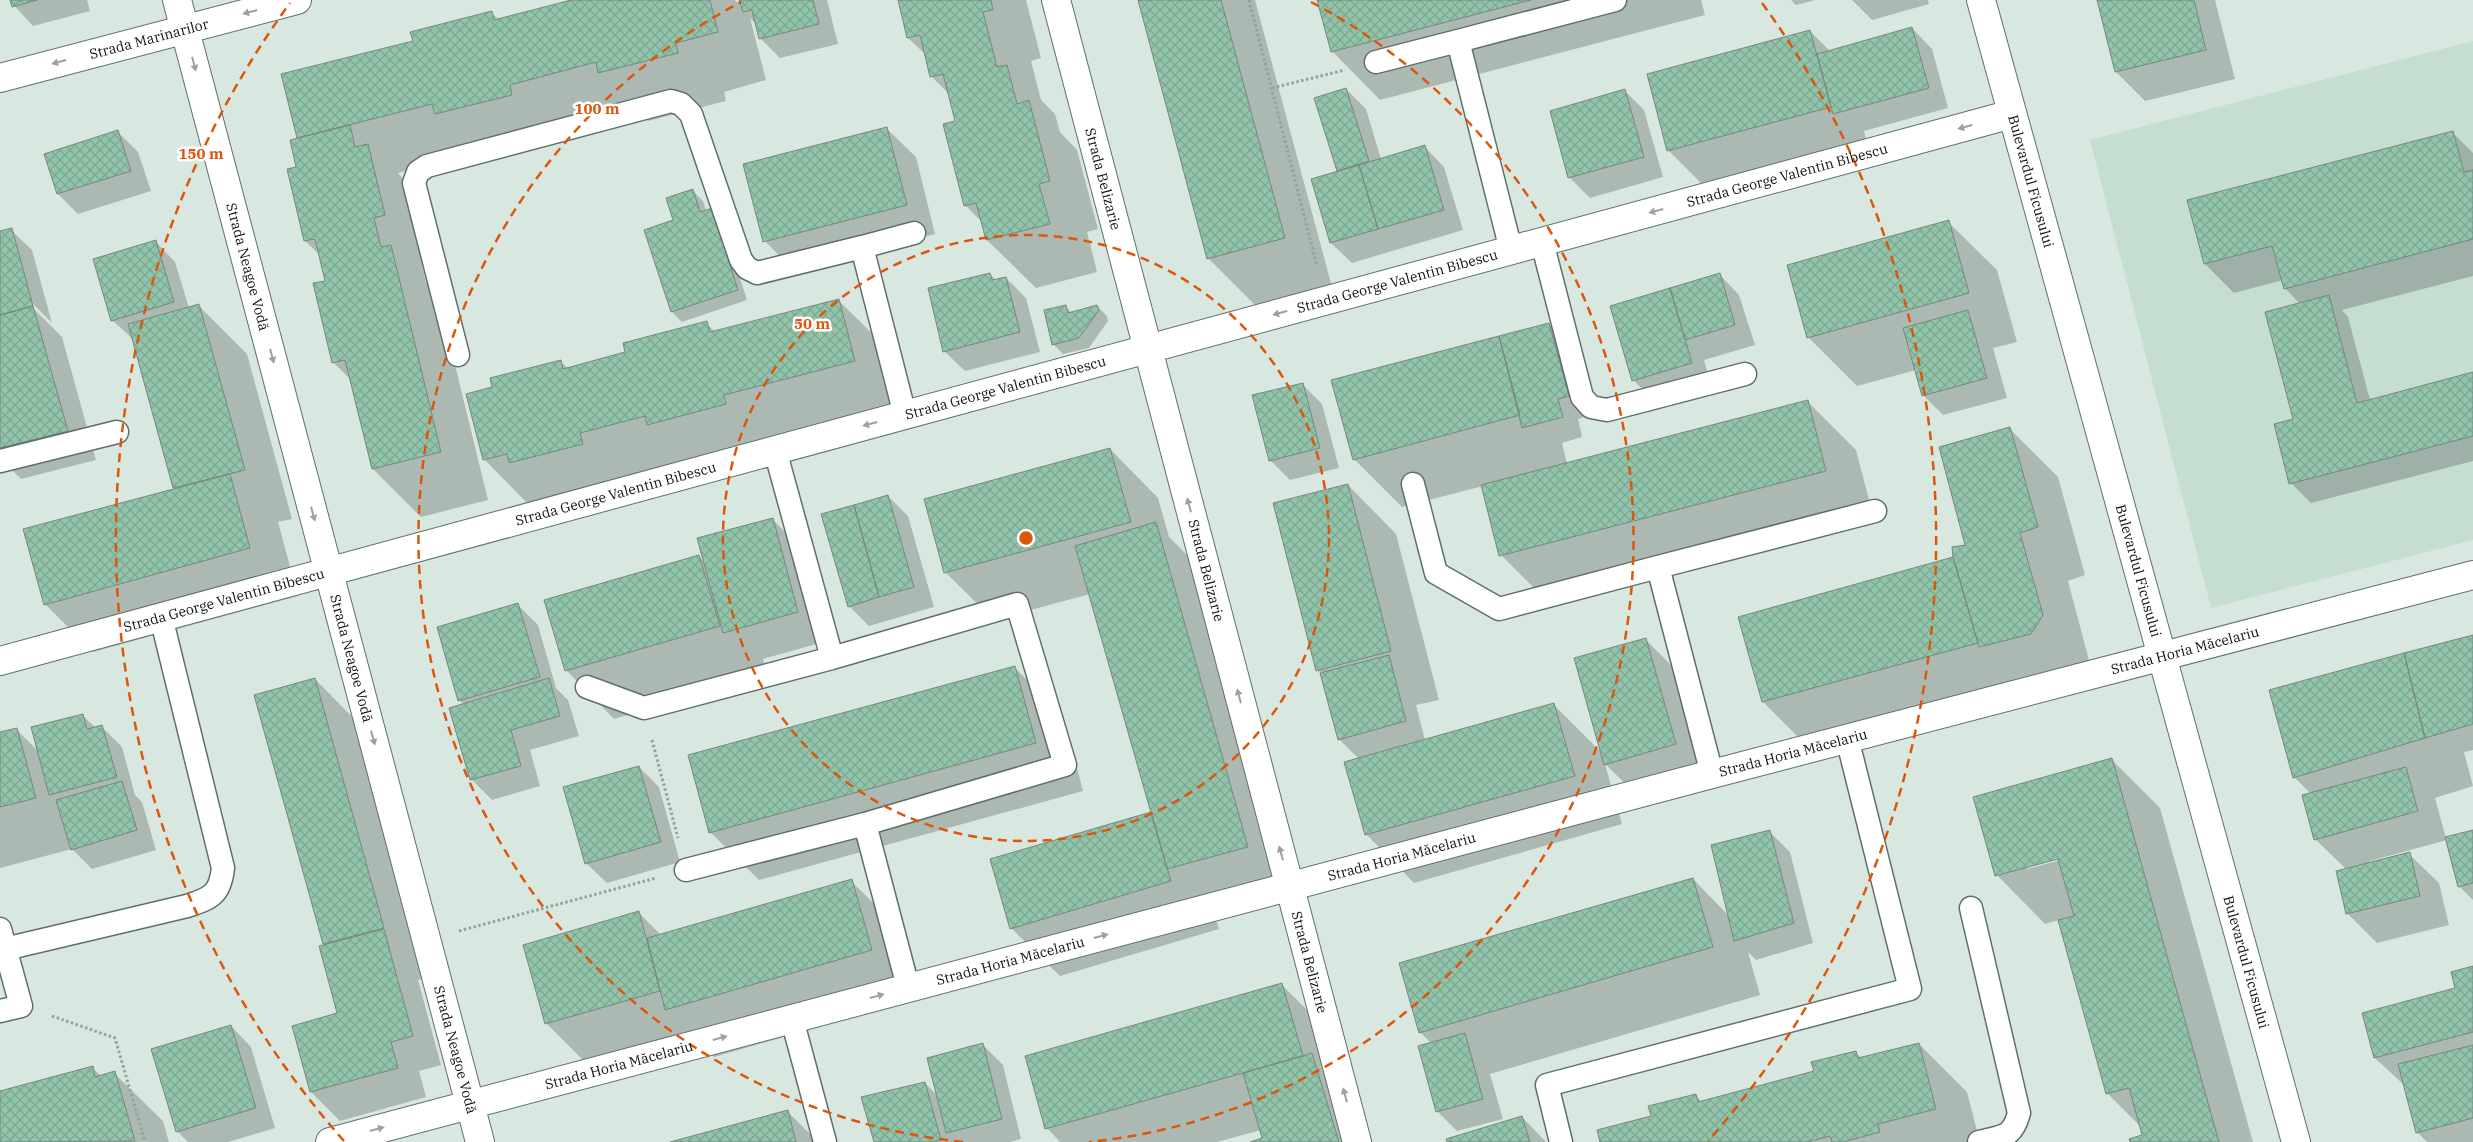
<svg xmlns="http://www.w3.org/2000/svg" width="2473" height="1142" font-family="'IBM Plex Serif',serif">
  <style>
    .built { fill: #c6ddd1 }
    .shadow { fill: #0003; fill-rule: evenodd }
    .building { fill: url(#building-cross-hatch); stroke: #78877f }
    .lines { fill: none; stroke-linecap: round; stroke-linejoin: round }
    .service-casing { stroke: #616f68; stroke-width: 25 }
    .minor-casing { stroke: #616f68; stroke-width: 30 }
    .tertiary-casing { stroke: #616f68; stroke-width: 30 }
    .path { stroke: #95a19b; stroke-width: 3; stroke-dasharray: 2.5 2.5; stroke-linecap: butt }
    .service { stroke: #fff; stroke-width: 22 }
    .minor { stroke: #fff; stroke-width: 28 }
    .tertiary { stroke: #fff; stroke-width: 28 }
    .oneway { fill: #9fa19f }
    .ring { fill: none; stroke: #dd560c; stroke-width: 2.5; stroke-dasharray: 9 6 }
    .labels { text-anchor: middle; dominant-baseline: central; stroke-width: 5; stroke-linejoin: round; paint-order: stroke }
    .street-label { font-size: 14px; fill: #0e1310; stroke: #fff }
    .centre { fill: #dd560c; stroke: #fff; stroke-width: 2.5 }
    .ring-label { font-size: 15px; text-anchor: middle; font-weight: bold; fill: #dd560c; stroke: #fff; stroke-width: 5; stroke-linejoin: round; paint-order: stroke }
  </style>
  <defs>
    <pattern id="building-cross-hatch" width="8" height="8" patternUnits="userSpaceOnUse" patternTransform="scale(1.25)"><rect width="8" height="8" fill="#91c4ab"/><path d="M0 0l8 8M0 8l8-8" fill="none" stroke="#7ca892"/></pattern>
  </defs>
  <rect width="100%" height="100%" fill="#d8e8e0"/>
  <!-- built -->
  <path class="built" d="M2473,41v499l-262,68 -121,-468z"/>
  <!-- shadow -->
  <path class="shadow" d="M9,0h78l3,11 -57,15z
    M576,0h159l8,8 -2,-8h86l11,44 -58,14 -20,-20 -3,-13 -7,-7 16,62 -42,12 2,9 -78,20 -9,-9 -82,21 3,10 -76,19 -9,-9 -77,20 18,21 17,70 -11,2 4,16 12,13 50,205 -67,17 -48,-48 -22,-89 -18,-18 -7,-80 -6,-27 -15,-14 -7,-73 1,-29 -16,-64 132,-33 76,-30 8,8z
    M899,0h127l15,58 -10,3 10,39 14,14 5,18 17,18 21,79 -11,3 10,40 -61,16 -49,-48 -4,-17 -18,-18 -9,-83 -7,-28 -17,-17 -6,-22 -18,-17z
    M1139,0h116l77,287 -75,20 -49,-49z
    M1318,0h383l4,15 -325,85 -48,-49z
    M1791,0h24l-19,5z
    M1852,0h76l1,4 -57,16z
    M2098,0h117l20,79 -90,22 -29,-29z
    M1912,28l20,21 16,59 -84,23 3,13 -162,43 -37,-37 142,-119 20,20z
    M1346,89l20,20 15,50 43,-13 20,21 19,63 -111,33 -21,-20 -18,-64 25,-7 -22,-73z
    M1624,90l20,20 19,67 -73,21 -20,-20 -19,-67z
    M886,128l30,29 19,77 -141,37 -29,-30z
    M118,132l20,20 13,39 -73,23 -20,-20 -12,-39z
    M2452,132l21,21v123l-131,34 6,7 22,83 103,-27v88l-162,42 -20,-20 9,-179 -15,-16 -2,-8 -49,13 -29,-29z
    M693,191l10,10 3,10 15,9 26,80 -65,22 -10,-10 3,-91z
    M1948,222l49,48 20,72 -24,6 14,50 -64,17 -20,-20 -7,-25 -59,16 -48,-48 -20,-72z
    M11,230l21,20 20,73 -22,-22 -2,2 34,34 34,123 -75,19 -21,-21v-225z
    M155,241l20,21 14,46 9,-3 49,49 45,165 -14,3 20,74 -205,56 -48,-48 -20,-74 150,-41 -41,-149 -22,-20z
    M990,274l6,6 10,-2 20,20 14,54 -75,19 -21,-20z
    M1719,274l20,21 16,50 -51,15 7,23 -57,17 -21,-20z
    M838,300l49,48 15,61 -370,99 -48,-49 10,-71 66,-27 8,7 59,-15 79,-30 9,9z
    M1065,306l7,7 25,-7 10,10 1,5 -19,27 -26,6 -10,-10z
    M1549,324l20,20 19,72 -10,3 4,18 -20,6 5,21 241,-62 48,48 18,69 -325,84 -48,-48 -18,-69 -81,21 -48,-48z
    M1302,384l20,20 17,64 -49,12 -20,-20z
    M2009,428l49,49 27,98 -17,6 22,83 -279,86 -48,-48 -24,-84 216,-61 11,-12z
    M1110,449l48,49 11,39 35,35 91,323 -80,22 4,12 -159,47 -49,-48 142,-115 -63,-219 -96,26 -49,-48z
    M1348,485l48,49 43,166 -23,5 9,35 129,-35 48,48 44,-113 29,29 29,104 -69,20 -30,-29 17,60 -208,59 -48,-49 -7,-75 -20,-20 -17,-65 -5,-4z
    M888,496l20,20 26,91 -65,19 -20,-20z
    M773,520l29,29 25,92 -64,18 4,15 -153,45 -48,-49 133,-114 6,7z
    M518,605l20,20 18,63 12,12 11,36 -49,14 10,36 -48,14 -20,-20 -22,-71 14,-4 -5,-5z
    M2473,636v114l-9,2 9,34 -38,12 11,40 27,-7v69l-14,-14 -12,-46 -77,21 1,2 38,-9 30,29 10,42 -72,18 -30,-30 -1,-44 -31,-30 -4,-45 -17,-17z
    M1014,667l49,48 20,76 -324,89 -49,-48z
    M315,679l48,49 69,249 -14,3 23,85 -22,6 7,26 -86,24 -29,-29 -18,-65 46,-13 -15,-71z
    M82,715l14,13 6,-1 20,20 13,48 7,7 14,48 -64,19 -20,-20 -72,19v-134l16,-5 22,22z
    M2112,760l48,48 93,334h-122l13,-6 -3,-9 -34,-34 -48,-173 -14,4 -48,-49zM2063,856l1,3 -37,10v-3z
    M639,767l20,20 21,75 -73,21 -21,-20z
    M1770,832l20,20 23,91 -57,17 -8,-8 12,43 -270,79 13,45 -46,12 -20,-20 -5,-67 -12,-12 273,-153 37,38z
    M851,881l49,48 19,69 -205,59 -16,-15 -104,29 -48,-48 93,-110 22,22z
    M2473,968v174h-46l-10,-10 -12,-46 -30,-28 82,-69z
    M1282,985l48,48 30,69 12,40h-118l10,-3 -3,-9 -44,12h-157l-13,-14z
    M231,1026l20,21 24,81 -47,14h-40l-11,-11z
    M1919,1044l48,48 13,50h-379l95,-47 6,7 114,-30 39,-20 7,7z
    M983,1045l20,20 18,74 -11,3h-134l49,-59 13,13z
    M92,1067l9,9 13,-3 49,48 6,21h-169v-49z
    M787,1111l31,31h-143z
    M1522,1117l24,25h-98z"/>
  <!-- building -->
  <path class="building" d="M10,0h27l-25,7z
    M571,0h139l8,32 -42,11 2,10 -80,20 -2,-11 -86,23 2,10 -77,19 -3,-10 -135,34 -16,-64 132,-33 -3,-9 82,-21 2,9z
    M739,0h74l6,24 -60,15 -7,-29 -9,2z
    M898,0h93l2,10 -10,2 14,55 10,-2 10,39 12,-4 21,81 -11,3 11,40 -64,16 -10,-37 -12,3 -21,-82 12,-3 -12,-47 -13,3 -10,-42 -13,3z
    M1138,0h83l64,238 -78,21z
    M1317,0h214l-200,52z
    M2097,0h97l12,50 -91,22z
    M1912,27l17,61 -96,26 -16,-60z
    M1810,30l21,77 -164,44 -20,-77z
    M1346,88l23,73 -32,10 -23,-73z
    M1625,89l19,68 -76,21 -18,-67z
    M350,125l5,22 13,-3 17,71 -11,3 7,29 10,-2 50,207 -69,17 -27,-109 -13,3 -19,-80 12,-2 -10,-42 -11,2 -17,-72 9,-2 -6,-27z
    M887,127l20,78 -144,37 -20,-78z
    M118,130l13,41 -74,23 -13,-40z
    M2453,131l11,41 9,-2v69l-189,50 -12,-43 -68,18 -17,-64z
    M1425,145l19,65 -66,19 -19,-64z
    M1359,165l19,64 -48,14 -19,-64z
    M693,189l7,23 12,-4 26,82 -67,22 -27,-82 29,-10 -7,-22z
    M1949,220l20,73 -162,45 -20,-73z
    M12,228l21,78 -33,9v-84z
    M156,240l18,62 -63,19 -18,-62z
    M990,273l2,7 14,-3 14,55 -77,20 -15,-64z
    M1720,273l15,52 -50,15 -15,-52z
    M1670,288l22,75 -60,18 -22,-75z
    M2329,295l28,108 116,-31v64l-184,48 -15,-60 19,-5 -28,-107z
    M839,299l16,62 -131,34 2,9 -79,21 -2,-9 -65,17 3,11 -74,19 -2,-9 -24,6 -17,-66 26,-7 -2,-9 71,-18 2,9 62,-17 -2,-9 84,-22 3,11z
    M199,304l46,166 -72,18 -45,-164z
    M1066,305l2,8 29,-8 2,5 -20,28 -27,7 -8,-35z
    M33,306l35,125 -68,17v-133z
    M1968,310l19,68 -65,18 -19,-68z
    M1549,323l20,73 -11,3 5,18 -41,11 -23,-92z
    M1499,336l21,79 -167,45 -22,-80z
    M1303,383l17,65 -51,13 -17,-66z
    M1808,400l18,71 -327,85 -18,-71z
    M2010,427l28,100 -18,6 23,82 -12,19 -52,13 -26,-90 -1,-10 13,-2 -26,-98z
    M1110,448l21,74 -187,51 -20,-74z
    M230,474l20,74 -206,57 -21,-76z
    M1348,484l43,167 -75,20 -43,-168z
    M888,495l26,92 -35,10 -25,-92z
    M854,505l25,92 -31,10 -27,-93z
    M773,518l25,94 -75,21 -26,-95z
    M1156,522l92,325 -81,22 -92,-323z
    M699,555l21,71 -155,45 -21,-71z
    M1953,557l25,86 -216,59 -24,-85z
    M518,603l22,74 -82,24 -21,-74z
    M2473,635v89l-48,14 -21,-85z
    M1646,638l30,106 -72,21 -30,-107z
    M2404,653l21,85 -132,40 -24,-88z
    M1389,655l17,66 -68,19 -18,-67z
    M1015,666l21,77 -327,90 -21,-78z
    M315,678l69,250 -61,16 -69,-249z
    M549,678l11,38 -49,14 10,36 -51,14 -21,-72z
    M1554,703l21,73 -210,59 -21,-73z
    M83,714l4,15 15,-4 15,52 -68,18 -18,-68z
    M17,728l19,70 -36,9v-75z
    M2112,758l89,320 18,64h-89l-1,-3 13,-4 -13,-47 -23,6 -48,-174 16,-4 -16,-57 -63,17 -22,-79z
    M639,766l22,76 -76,22 -22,-77z
    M2406,767l12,44 -104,29 -12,-45z
    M122,781l15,49 -66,20 -15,-50z
    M1151,812l20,69 -161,48 -20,-70z
    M1770,830l24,93 -60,18 -23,-96z
    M2473,830v53l-15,4 -13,-50z
    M2410,852l10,44 -74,18 -10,-43z
    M1693,878l20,69 -294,86 -20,-70z
    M852,879l20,71 -207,60 -18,-72z
    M639,911l21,80 -115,33 -22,-79z
    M384,929l29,107 -22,6 7,26 -88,24 -18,-66 45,-13 -18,-67z
    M2473,966v66l-99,26 -12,-45 93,-25 -4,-16z
    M1282,983l21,73 -258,73 -20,-73z
    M231,1025l25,83 -80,24 -25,-83z
    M1465,1033l18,66 -47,13 -18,-66z
    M983,1043l19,76 -56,14 -19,-75z
    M1919,1043l17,66 -58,15 2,8 -37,10h-11l-2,-6 -23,6h-207l-3,-12 54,-14 -3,-10 48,-12 2,8 116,-31 -3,-9 45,-11 2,7z
    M2473,1045v73l-57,15 -18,-69z
    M1312,1053l27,89h-89l12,-4 -19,-65z
    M93,1066l2,11 20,-6 20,70 -135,1v-51z
    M925,1082l16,58 -10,2h-57l-13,-45z
    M788,1110l8,32h-126z
    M1522,1116l8,26h-83l-1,-3z"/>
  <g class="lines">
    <defs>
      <path id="service" d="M1376,62l82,-21
        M1542,242l40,155 9,10 16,3 138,-36
        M862,247l52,-14
        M1511,250l-53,-209 157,-41
        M458,355l-44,-172 4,-11 9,-6 244,-65 10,3 10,10 50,146 6,8 10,5 105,-26 43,168
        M0,461l117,-29
        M1413,484l23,89 63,36 159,-42 54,207
        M1658,567l217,-56
        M587,687l57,21 188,-50
        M865,824l43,163
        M686,870l179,-46 200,-59 -48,-161 -185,54 -57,-208
        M1971,908l48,205c-7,26 -17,23 -40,29
        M0,929l21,77 -21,5
        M5,949l182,-43c25,-8 33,-12 36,-38l-62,-251
        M792,1019l33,123
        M1561,1142l-14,-57 363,-96 -63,-251"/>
      <g id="minor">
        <path id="s1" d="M177,0l303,1142"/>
        <path id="s2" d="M1056,0l301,1142"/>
        <path id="s3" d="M0,78l297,-78"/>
        <path id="s4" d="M0,661l2012,-547"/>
        <path id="s5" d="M330,1142l1382,-368 761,-199"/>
      </g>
      <g id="tertiary">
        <path id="s6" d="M1981,0l315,1142"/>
      </g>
    </defs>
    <!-- service casing -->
    <use href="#service" class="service-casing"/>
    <!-- minor casing -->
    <use href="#minor" class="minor-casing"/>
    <!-- tertiary casing -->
    <use href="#tertiary" class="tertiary-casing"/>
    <!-- path -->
    <path class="path" d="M1249,0l68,266
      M1272,88l73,-18
      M652,740l26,98
      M459,931l197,-53
      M52,1016l63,22 30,104"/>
    <!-- service -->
    <use href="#service" class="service"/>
    <!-- minor -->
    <use href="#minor" class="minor"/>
    <!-- tertiary -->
    <use href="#tertiary" class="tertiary"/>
  </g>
  <!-- one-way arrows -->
  <defs><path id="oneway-solid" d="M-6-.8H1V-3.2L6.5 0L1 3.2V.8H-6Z" transform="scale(1.25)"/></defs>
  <g class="oneway">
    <use href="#oneway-solid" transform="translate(250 12) rotate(165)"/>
    <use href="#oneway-solid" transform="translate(59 62) rotate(165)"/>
    <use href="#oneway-solid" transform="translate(194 64) rotate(75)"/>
    <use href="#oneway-solid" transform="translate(1965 127) rotate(165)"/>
    <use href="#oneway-solid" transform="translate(1656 211) rotate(165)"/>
    <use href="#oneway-solid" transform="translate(1280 313) rotate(165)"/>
    <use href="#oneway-solid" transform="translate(272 356) rotate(75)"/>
    <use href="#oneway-solid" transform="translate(870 424) rotate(165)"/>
    <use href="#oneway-solid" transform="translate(1189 505) rotate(-105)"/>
    <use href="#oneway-solid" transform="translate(313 514) rotate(75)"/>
    <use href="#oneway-solid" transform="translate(1239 696) rotate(-105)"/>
    <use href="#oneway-solid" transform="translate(373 738) rotate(75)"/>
    <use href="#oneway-solid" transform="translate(1281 853) rotate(-105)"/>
    <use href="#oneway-solid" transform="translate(1101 936) rotate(-15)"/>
    <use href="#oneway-solid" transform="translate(877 996) rotate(-15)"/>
    <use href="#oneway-solid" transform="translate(720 1038) rotate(-15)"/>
    <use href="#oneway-solid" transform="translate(1345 1095) rotate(-105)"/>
    <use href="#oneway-solid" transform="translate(377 1129) rotate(-15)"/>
  </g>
  <!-- distance rings -->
  <g class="ring">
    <circle cx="1026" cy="538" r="303"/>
    <path d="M963 1142A607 607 0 0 1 741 2M1311 2A607 607 0 0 1 1089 1142"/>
    <path d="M344 1141A910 910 0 0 1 290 3M1762 3A910 910 0 0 1 1708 1141"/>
  </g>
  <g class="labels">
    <!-- street labels -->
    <g class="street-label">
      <text stroke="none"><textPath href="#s3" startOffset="154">Strada Marinarilor</textPath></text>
      <text stroke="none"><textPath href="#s4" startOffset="1852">Strada George Valentin Bibescu</textPath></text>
      <text stroke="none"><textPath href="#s2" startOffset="185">Strada Belizarie</textPath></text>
      <text stroke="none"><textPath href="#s6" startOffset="188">Bulevardul Ficusului</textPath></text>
      <text stroke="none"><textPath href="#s1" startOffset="276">Strada Neagoe Vodă</textPath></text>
      <text stroke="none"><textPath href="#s4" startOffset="1448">Strada George Valentin Bibescu</textPath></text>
      <text stroke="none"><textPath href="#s4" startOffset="1042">Strada George Valentin Bibescu</textPath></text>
      <text stroke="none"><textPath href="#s4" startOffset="638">Strada George Valentin Bibescu</textPath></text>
      <text stroke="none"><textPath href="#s2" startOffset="590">Strada Belizarie</textPath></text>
      <text stroke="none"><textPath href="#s6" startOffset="592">Bulevardul Ficusului</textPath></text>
      <text stroke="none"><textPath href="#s4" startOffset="232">Strada George Valentin Bibescu</textPath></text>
      <text stroke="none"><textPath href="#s5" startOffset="1919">Strada Horia Măcelariu</textPath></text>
      <text stroke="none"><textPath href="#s1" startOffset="681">Strada Neagoe Vodă</textPath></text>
      <text stroke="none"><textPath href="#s5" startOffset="1514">Strada Horia Măcelariu</textPath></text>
      <text stroke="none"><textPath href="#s5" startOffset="1109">Strada Horia Măcelariu</textPath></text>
      <text stroke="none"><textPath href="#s5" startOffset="704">Strada Horia Măcelariu</textPath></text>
      <text stroke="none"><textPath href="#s6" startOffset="998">Bulevardul Ficusului</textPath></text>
      <text stroke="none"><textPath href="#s2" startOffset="995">Strada Belizarie</textPath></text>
      <text stroke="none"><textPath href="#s1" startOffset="1086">Strada Neagoe Vodă</textPath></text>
      <text stroke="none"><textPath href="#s5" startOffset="299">Strada Horia Măcelariu</textPath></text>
    </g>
  </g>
  <circle cx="1026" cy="538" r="8" class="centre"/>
  <g class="ring-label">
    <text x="597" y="114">100 m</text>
    <text x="201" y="159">150 m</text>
    <text x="812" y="329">50 m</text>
  </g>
</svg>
